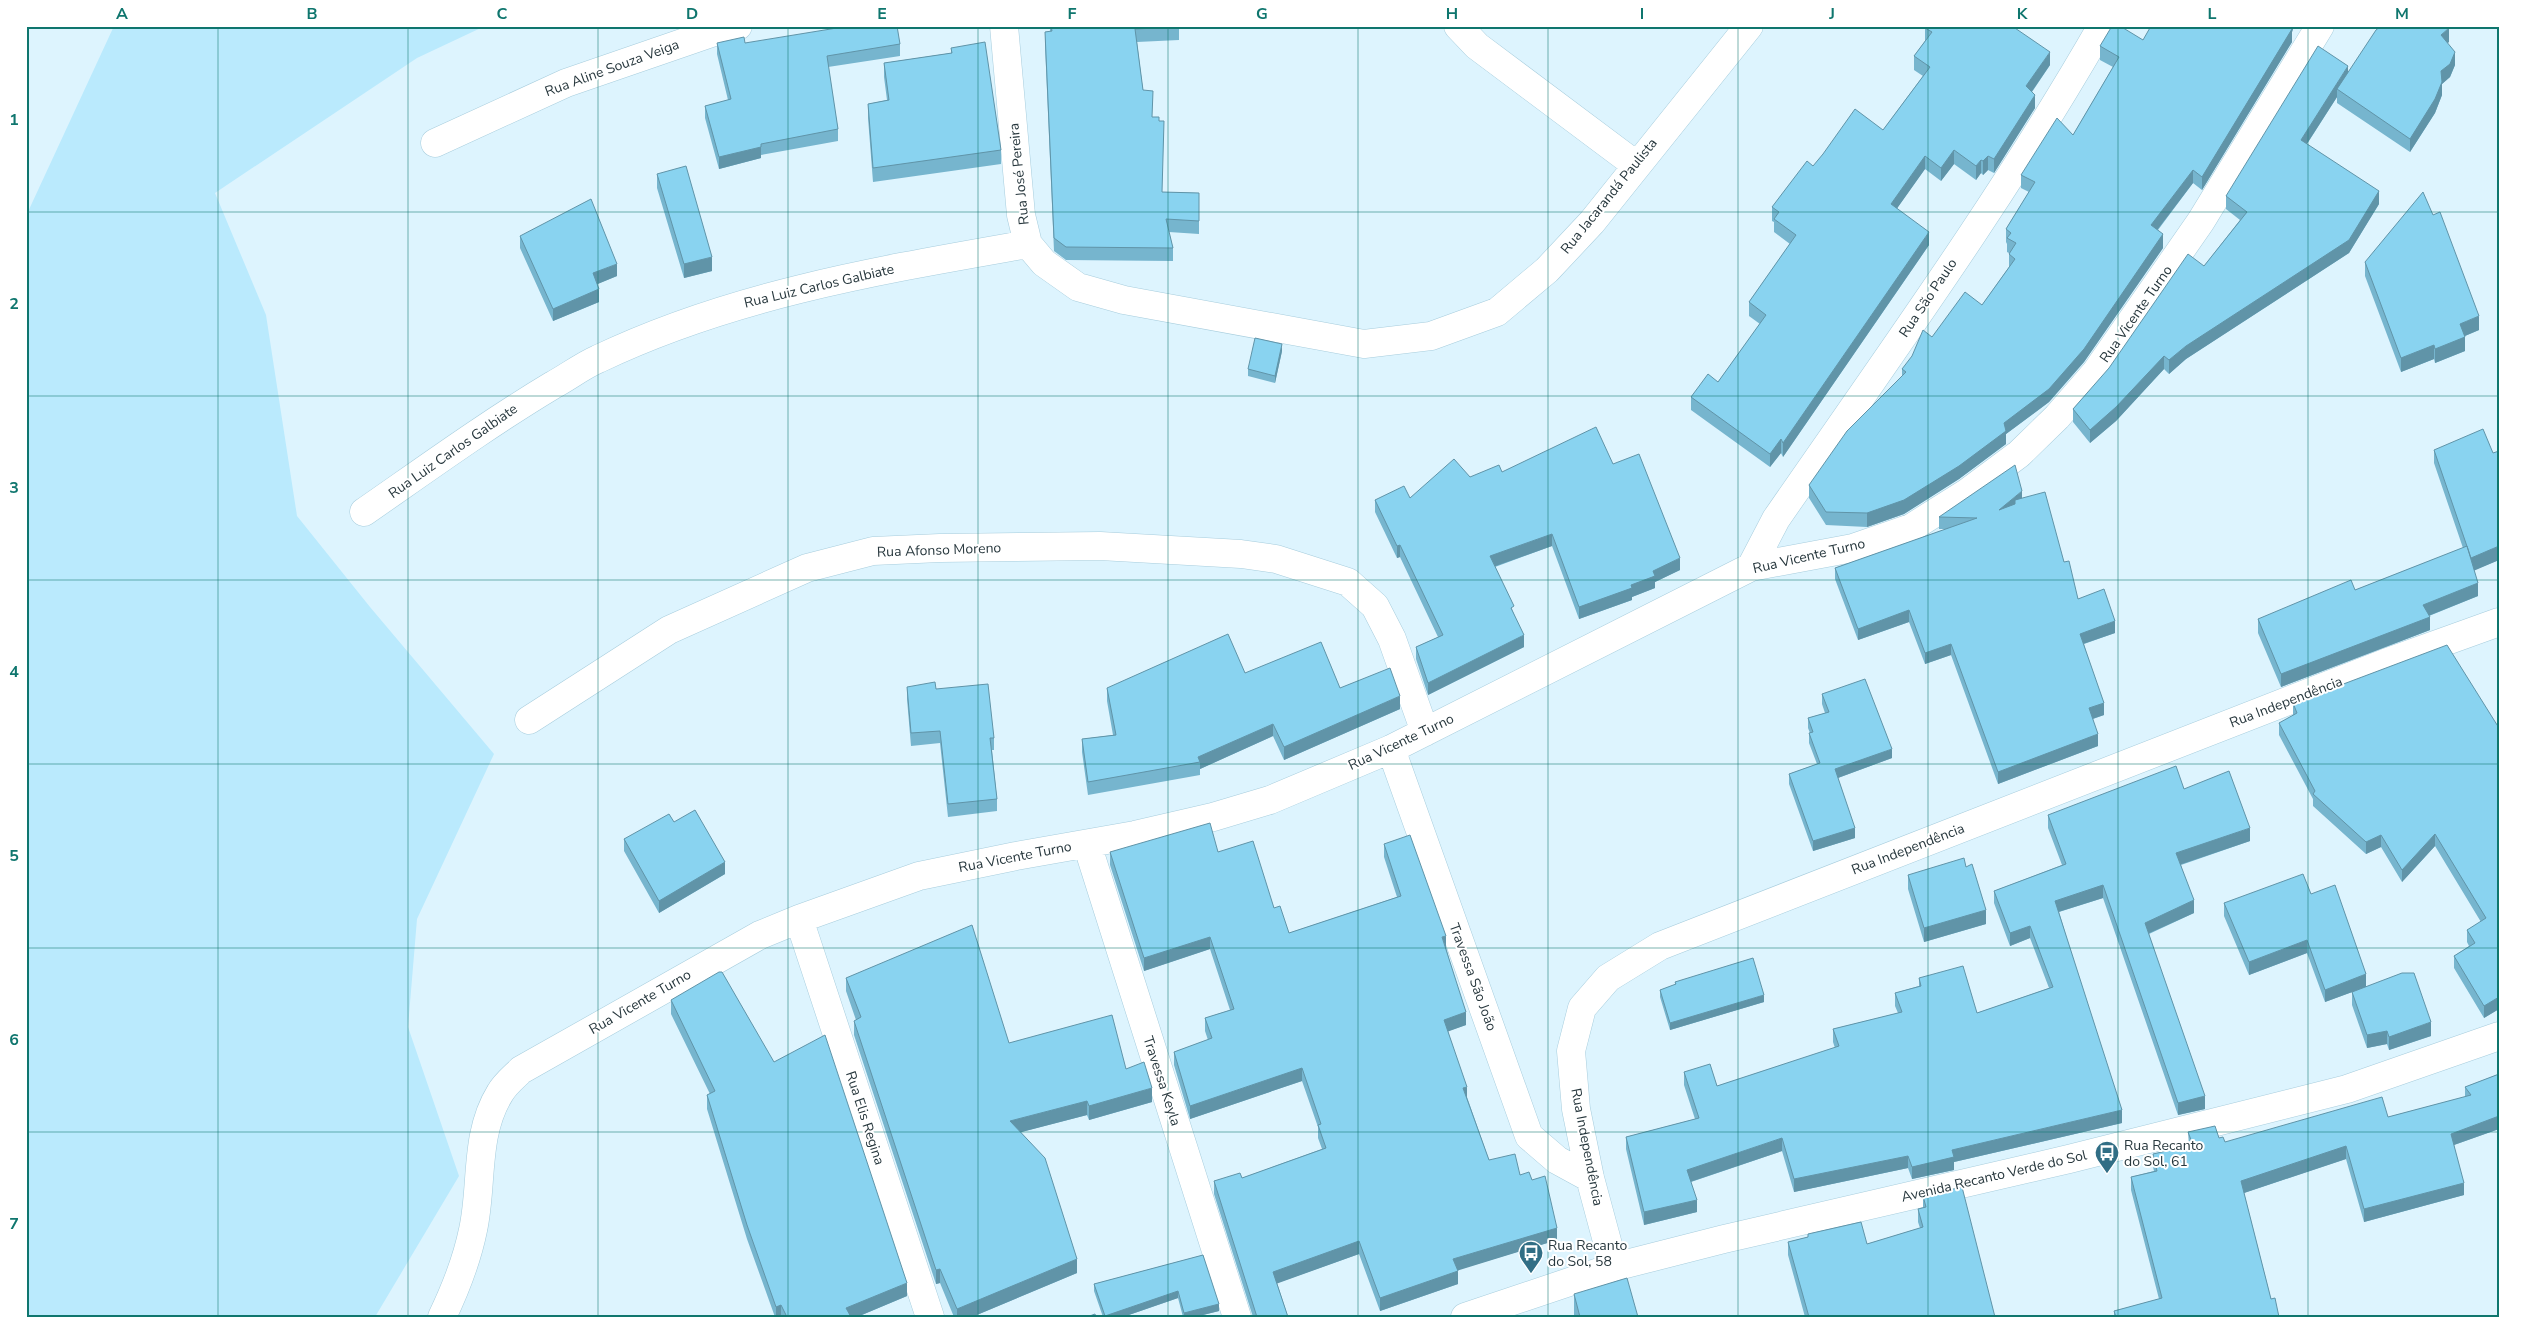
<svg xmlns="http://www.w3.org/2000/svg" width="2525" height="1343" font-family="'Nunito Sans',sans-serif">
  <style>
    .green { fill: #baeafd }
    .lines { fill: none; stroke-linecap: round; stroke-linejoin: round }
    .street-casing { stroke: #a7cddd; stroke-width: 29 }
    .street { stroke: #fff; stroke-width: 28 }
    .wall { fill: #76b5ce }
    .shaded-wall { fill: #6094a8 }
    .building { fill: #89d3f0; stroke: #6094a8 }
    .grid { fill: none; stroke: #0f766e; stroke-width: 1; stroke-opacity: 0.55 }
    .labels { text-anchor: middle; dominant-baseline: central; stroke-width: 4; stroke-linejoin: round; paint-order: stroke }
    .street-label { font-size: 14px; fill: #28383e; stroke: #fff }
    .poi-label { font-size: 14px; fill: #28383e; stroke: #fff; text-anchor: start }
    .neatline { fill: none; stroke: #0f766e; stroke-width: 2 }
    .grid-label { font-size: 16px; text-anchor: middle; font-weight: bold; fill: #0f766e }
  </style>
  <rect width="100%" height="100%" fill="#ddf4fe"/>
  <!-- green -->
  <path class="green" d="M114,26h371l-68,32 -202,135 51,122 31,201 73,91 124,147 -77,165 -9,108 51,149 -84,141h-349v-1101z"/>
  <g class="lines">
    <defs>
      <path id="street" d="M1004,26l17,189 7,29 16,19 34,24 46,13 240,44 67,-8 66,-24 50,-42 45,-48 157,-196
        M1458,26l19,20 159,119
        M435,143l131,-60 151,-52 21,-5
        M364,512c62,-43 124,-88 189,-127 15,-8 29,-19 45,-26 136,-65 283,-89 430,-115
        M1751,567l25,-48c112,-162 228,-322 326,-493
        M529,720l140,-90 138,-62 66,-17 67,-3 160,-2 141,8 35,5 72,23 27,24 17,33 33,93
        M1391,749l138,387 28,24 33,18
        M1087,844l150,473
        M799,919l131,398
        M1614,1267l-24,-89 -14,-69 -5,-58 11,-43 26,-30 52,-32 725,-283 114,-41
        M442,1317c13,-27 25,-58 31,-87 10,-45 1,-95 27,-137 5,-9 14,-16 21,-23l239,-135 39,-16 120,-43 97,-20 119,-21 78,-18 57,-17 121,-51 360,-182 102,-19 58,-20 57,-36 51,-38 38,-37 39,-45 105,-151 119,-195
        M1465,1317l149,-50 110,-28 345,-80 278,-70 152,-53"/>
    </defs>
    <!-- street casing -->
    <use href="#street" class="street-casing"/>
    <!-- street -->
    <use href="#street" class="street"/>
  </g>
  <!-- wall -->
  <path class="wall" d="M1050,26h129v14l-42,2 6,48 9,27 10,75 37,1v41l-30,-2 4,16v13l-107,-1 -12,-9 -9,-206v-13l5,-1z
    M2294,26l-2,6v10l-90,148 -9,-7 -35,47 5,18 -79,114 -35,40 -43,32v10l-47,35 -55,35 -37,13 -41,-2 -17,-27v-13l93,-109v-7l30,-32 50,-32 27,-38v-14l-2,-1v-8l-1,-2v-13l23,-37 -8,-4v-13l52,-40 40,-68 -13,-7v-14l43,-6z
    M1925,28l125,37 -18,27 3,16 -41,65 -6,-3 -5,5 -2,-2 -5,7 -22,-16 -13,17 -16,-12 -28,39 32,37 -146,212 -2,-4 -11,14 -79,-57v-13l27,-15 42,-58 -11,-8v-14l41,-58 -16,-12v-10l-2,-1v-14l41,-41 70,-36 40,-54 -9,-6v-14l11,-15z
    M2449,42l-2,1 8,22 -5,12 -8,7v11l-7,18 -25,39 -73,-49v-6l-30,47 72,60 -30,49 -163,106 -17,15 -5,-5 -48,52 -26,22 -17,-21v-13l131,-143 36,-46 -14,-11v-13l122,-124z
    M717,43l183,1v12l-72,11 10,62v12l-77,14v3l-42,11 -14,-51v-12l23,-6 -11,-46z
    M951,48l50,102v14l-128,18 -5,-64v-14l19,-4 -3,-23v-14l67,-10z
    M657,174l55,97 -28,7 -27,-90z
    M520,236l97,40 -20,8 2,18 -46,19 -33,-73z
    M2365,262l114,68 -14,6v15l-30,12 -1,-4 -33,13 -36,-96z
    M1282,351l-7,32 -27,-7v-7z
    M2434,450l65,110 -25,10 4,26 -49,20 1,14 -149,57 -23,-54v-14l97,-29 108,-42 -29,-85z
    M1613,464l67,106 -25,12v6l-23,9v3l-53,19 -27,-73 -57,21 19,47 10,33 -96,48 -12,-36v-12l22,-10 -38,-80 -3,1 -22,-46v-12l35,-2 60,-21 32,-5z
    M2022,499l42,63 14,37 37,34 -31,11 20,71 -11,4 5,27 -100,38 -47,-129 -26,9 -16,-42 -51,18 -23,-61v-11l111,-39h-7v-12z
    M1245,673l95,15 60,21 -116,51 -11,-24 -73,33v6l-112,20 -6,-43v-13l31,-4 -6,-34v-13z
    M907,687l29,2 58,49v12h-2l5,49v12l-49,6 -8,-74 -29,3 -4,-47z
    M1822,694l70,64 -54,20 17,60 -42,13 -24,-67v-10l28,-10 -8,-21v-10h1l-2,-5v-10l17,-5 -3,-9z
    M2293,703l206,25v281l-15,9 -30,-50v-12l15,-10 -2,-4v-12l14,-8 -46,-76 -33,36 -21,-35 -15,7 -53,-48v-7l-34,-64v-12l14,-7z
    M2184,789l66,52 -69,24 13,48 -45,21 56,175 -27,6 -75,-217 -44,14 63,211 -168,39v8l-42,9 -4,-11 -114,24 -12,-41 -91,31 6,30 -53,13 -18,-76v-12l69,-18 -11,-34v-13l33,14 118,-38 -2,-6v-13l65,-16 -3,-7v-13l24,-7v-8l58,35 72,-25 -19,-50 -20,8 -16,-43v-12l68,-26 -14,-37v-13z
    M674,822l51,52 -66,39 -35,-62v-12z
    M1384,844l62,103 20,78 -18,6 19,66 22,63 43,20 25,60 -100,30 1,14 -78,27 -21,-57 -82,29 11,34h-35l-39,-123v-13l28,-3 80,-29 -4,-11v-11l-16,-46 -112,38 -16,-54v-13l34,-12 -3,-9v-13l25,-8 -20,-61 -66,22 -34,-106v-13h108l56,56 15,25 108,-36 -13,-40z
    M1966,867l20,57 -62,18 -16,-53v-14z
    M2311,894l55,92 65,50 -42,14 -2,-6 -20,4 -15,-43v-13l-27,10 -18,-49 -58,22 -25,-59v-13z
    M846,978l163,65 117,26 26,33 -63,18 -2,-5 -66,17 56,141 -105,44h-18l-14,-34 -4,1 -82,-249v-14l2,-1 -10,-29z
    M1675,982l89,20 -94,28 -10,-33v-7l15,-5z
    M671,1000l236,296 -50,21h-82l-28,-78 -40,-130v-14l3,-1 -39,-80z
    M2499,1074v55l-45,16 10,50 -100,27 -18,-63 -102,34 27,106 8,18h-165v-6l45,-12 -28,-109v-13l23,-6 -1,-4v-13l36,-8 -1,-14 31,6 6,4 163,-25 77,-20v-10z
    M1923,1196l72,121h-190l-17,-62v-13l20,-5v-3l59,10 53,-16 -2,-6v-13l5,-1z
    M1203,1255l16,56 -24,6h-12l-5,-19 -55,19h-20l-9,-26v-7z
    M1574,1294l64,23h-64z"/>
  <!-- shaded-wall -->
  <path class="shaded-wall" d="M2288,26h6l-2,6v10l-90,148v-13z
    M2449,28v14l-8,7v-14z
    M2050,52v13l-24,35v-14z
    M2455,52v13l-5,12 -8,7v11l-7,18 -25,39v-13l31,-68z
    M2348,66v13l-11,10v8l-36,56v-13z
    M2035,95v13l-41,65v-14z
    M761,147v11l-42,11v-12z
    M1954,150v14l-13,17v-13z
    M1925,156v13l-34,48v-13z
    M1988,156v14l-5,5v-14z
    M1981,160v13l-5,7v-14z
    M2193,170v13l-42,55v-13z
    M2379,191v13l-30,49 -163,106 -17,15v-14z
    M1929,232v13l-146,212v-14z
    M2163,234v14l-79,114 -35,40 -43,32v10l-47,35 -55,35 -37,13v-14l137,-90z
    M712,257v14l-28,7v-14z
    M617,264v12l-24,10v-13z
    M599,289v13l-46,19v-12z
    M2479,316v14l-19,8v-14z
    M2465,337v14l-30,12v-14z
    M1282,344v7l-7,32v-7z
    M2434,345v14l-33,13v-14z
    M2164,356v13l-48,52 -26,22v-13z
    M1781,439v14l-11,14v-13z
    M2022,491v11l-7,-2v8l-16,2z
    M1552,534v12l-62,22v-12z
    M1400,545v12l-3,1v-12z
    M2499,546v14l-28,12v-14z
    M1680,558v12l-25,12v6l-23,9v3l-53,19v-12l52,-22 22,-14z
    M2478,583v13l-55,22v-13z
    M1909,610v12l-51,18v-11z
    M2430,617v13l-149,57v-13z
    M2115,621v12l-35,12v-11z
    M1524,635v12l-96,48v-12z
    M1951,644v11l-26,9v-11z
    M1400,696v13l-116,51v-13z
    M2104,703v12l-15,5v-12z
    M1273,724v12l-73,33v-7l-2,-5z
    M2098,734v12l-100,38v-12z
    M1892,749v9l-57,21v-10z
    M1855,828v10l-42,13v-10z
    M2250,828v13l-74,25v-13z
    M2435,834v12l-33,36v-12z
    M2381,835v12l-15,7v-12z
    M725,862v12l-66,39v-12z
    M2103,885v13l-48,15v-12z
    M2194,900v13l-49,22v-12z
    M1986,910v14l-62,18v-14z
    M2030,926v12l-20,8v-13z
    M1446,936v13l-4,-12z
    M1210,937v12l-66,22v-13z
    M2307,940v13l-58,22v-13z
    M2366,974v13l-41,15v-12z
    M1764,995v7l-94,28v-7z
    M2499,997v12l-15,9v-12z
    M1466,1012v13l-22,8v-13z
    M2431,1022v14l-42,14v-13z
    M2387,1031v13l-20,4v-13z
    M1302,1068v13l-112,38v-13z
    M1467,1087v12l-4,-11z
    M1152,1088v14l-63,18v-14z
    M2205,1096v13l-27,6v-12z
    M1087,1101v14l-77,20v-14z
    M2122,1110v13l-168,39v8l-42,9v-12l40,-17z
    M2499,1116v13l-48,17v-12z
    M1782,1138v13l-95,32v-13z
    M2346,1146v13l-105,35v-13z
    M1908,1156v12l-114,24v-13z
    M2464,1183v12l-100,27v-13z
    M1697,1200v12l-53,13v-13z
    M1557,1228v12l-104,32v-13z
    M1359,1241v13l-86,31v-13z
    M1077,1259v14l-105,44h-15v-8z
    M940,1269v14l-4,1v-14z
    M1458,1271v13l-78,27v-13z
    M907,1283v13l-50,21h-11v-9z
    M1178,1291v7l-55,19h-18v-1z
    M1219,1304v7l-24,6h-11v-4z
    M781,1305v12h-5v-10z"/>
  <!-- building -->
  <path class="building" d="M849,26h48l3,18 -73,12 11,73 -77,15v3l-42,10 -14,-51 26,-7 -14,-56 27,-6 1,6z
    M1051,26h128v1l-44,2 8,61 10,1 -1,26h7v4h5l-2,71 37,1v28l-33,-2 7,29 -107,-1 -12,-9 -9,-206 7,-1z
    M1926,26h86l38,26 -24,34 9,9 -41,64 -6,-3 -5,5 -2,-1 -5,6 -22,-16 -13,18 -16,-12 -34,48 38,28 -146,211 -2,-4 -11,15 -79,-57 17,-23 10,8 48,-67 -17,-13 47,-67 -22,-16 5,-7 -7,-5 35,-46 6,5 10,-12 32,-45 28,21 47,-63 -16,-11 18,-24 -7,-4z
    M2112,26h8l23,14 8,-14h138l3,3 -90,148 -9,-7 -42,55 12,9 -79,115 -35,40 -45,34 2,8 -47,35 -55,34 -37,13 -41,-1 -17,-27 38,-54 59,-59 -4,-3 10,-13 11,-26 9,7 33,-45 17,13 33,-46 -6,-5 7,-11 -9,-5 4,-5 -5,-4 29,-47 -14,-7 36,-57 16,17 46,-78 -19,-11z
    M2381,26h66l2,2 -8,7 14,17 -5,12 -9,7 1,11 -7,17 -25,40 -73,-50 39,-59z
    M985,42l16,108 -128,18 -5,-64 21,-4 -5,-37 68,-10 -1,-5z
    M2318,46l30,20 -47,74 78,51 -30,49 -163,106 -17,14 -5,-4 -48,51 -26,23 -17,-21 36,-41 79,-114 16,12 43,-54 -21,-16z
    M686,166l26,91 -28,7 -27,-90z
    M2423,192l10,23 7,-3 39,104 -19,8 5,13 -30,12 -1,-4 -33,13 -36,-96z
    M591,199l26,65 -24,9 6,16 -46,20 -33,-73z
    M1255,338l27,6 -7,32 -27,-7z
    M1596,427l17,37 26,-10 41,104 -27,13 2,5 -24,9 1,3 -53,19 -27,-73 -62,22 24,50 -3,2 13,27 -96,48 -12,-36 27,-12 -43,-90 -3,1 -22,-46 29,-14 6,12 44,-39 16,18 29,-12 3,7z
    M2483,429l10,24 6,-2v95l-28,12 -37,-108z
    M2015,465l7,26 -23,19 16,-6v-4l30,-8 19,70 5,-1 9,38 26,-10 11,32 -35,13 24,69 -15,5 9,26 -100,38 -47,-128 -26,9 -16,-43 -51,19 -23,-61 142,-50 -38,-1z
    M2467,546l11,37 -55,22 7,12 -149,57 -23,-55 93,-39 4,10z
    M1228,634l17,39 76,-31 19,46 50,-20 10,28 -116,51 -11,-23 -75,33 2,5 -112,20 -6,-43 34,-4 -9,-47z
    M2447,645l52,83v269l-15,9 -30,-50 21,-13 -8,-13 19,-12 -51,-84 -33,36 -21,-35 -15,7 -53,-48 2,-3 -36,-68 18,-10 -4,-10z
    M1865,679l27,70 -57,20 20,59 -42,13 -24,-67 31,-11 -11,-30 4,-1 -5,-14 21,-6 -7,-18z
    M935,682l1,7 52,-5 6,54h-4l7,61 -49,5 -8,-73 -29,2 -4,-46z
    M2176,766l8,23 45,-18 21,57 -74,25 18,47 -49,23 60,173 -27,7 -75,-218 -48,16 67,209 -170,40 2,7 -42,10 -4,-11 -114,23 -12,-41 -95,32 10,30 -53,12 -18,-75 73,-19 -15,-46 26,-8 7,22 122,-40 -6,-17 69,-17 -7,-19 26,-7 -2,-8 44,-12 14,47 76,-26 -23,-61 -20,7 -16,-42 72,-27 -18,-49z
    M695,810l30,52 -66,39 -35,-62 45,-25 5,8z
    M1210,823l8,29 35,-11 21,67 6,-2 9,27 112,-37 -17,-52 26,-9 36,101 -4,1 24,75 -22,8 23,67 -4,1 26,72 26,-6 5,21 9,-3 3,8 13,-4 12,52 -104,31 5,12 -78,27 -21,-57 -86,31 15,45h-31l-43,-136 26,-8 2,5 84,-30 -8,-23 3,-1 -19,-56 -112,38 -16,-54 38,-14 -7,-20 29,-9 -24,-72 -66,21 -34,-106z
    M1964,858l2,9 6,-3 14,46 -62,18 -16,-53z
    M2303,874l8,20 24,-9 31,89 -41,16 -18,-50 -58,22 -25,-59z
    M972,925l37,118 103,-28 14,54 18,-7 8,26 -63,18 -2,-5 -77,20 35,37 32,101 -120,50 -17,-40 -4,1 -82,-249 7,-4 -15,-39z
    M1753,958l11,37 -94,28 -10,-33 16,-6 -1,-2z
    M719,972h3l52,90 51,-27 82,248 -61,25 5,9h-64l-6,-12 -5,2 -29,-82 -40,-130 8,-4 -44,-91z
    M2402,973h12l17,49 -42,15 -2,-6 -20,4 -15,-43z
    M2499,1074v42l-48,18 13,49 -100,26 -18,-63 -105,35 30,118 4,-1 4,19h-163l-2,-6 48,-13 -31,-121 26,-6 -4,-17 40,-9 -5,-13 27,-6 4,12 4,-1 2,5 157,-45 6,20 83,-22 -6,-8z
    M1962,1187l33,130h-186l-21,-75 20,-5v-3l53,-12 6,22 56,-17 -5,-18 8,-2 -3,-11z
    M1203,1255l16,49 -35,9 -6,-22 -73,25 -11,-32z
    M1627,1278l11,39h-58l-6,-23z
    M1095,1314l1,3h-9z"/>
  <!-- grid -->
  <path class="grid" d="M218,26v1291M408,26v1291M598,26v1291M788,26v1291M978,26v1291M1168,26v1291M1358,26v1291M1548,26v1291M1738,26v1291M1928,26v1291M2118,26v1291M2308,26v1291M26,212h2473M26,396h2473M26,580h2473M26,764h2473M26,948h2473M26,1132h2473"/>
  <!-- icons -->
  <defs>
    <symbol id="bus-pin" viewBox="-11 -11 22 30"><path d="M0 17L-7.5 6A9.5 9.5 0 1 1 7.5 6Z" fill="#316e85" stroke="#fff"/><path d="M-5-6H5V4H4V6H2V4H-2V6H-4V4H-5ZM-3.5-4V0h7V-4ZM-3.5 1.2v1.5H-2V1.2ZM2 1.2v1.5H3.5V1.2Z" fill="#fff"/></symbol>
  </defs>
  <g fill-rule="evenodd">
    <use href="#bus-pin" x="2093" y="1139" width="28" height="38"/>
    <use href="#bus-pin" x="1517" y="1239" width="28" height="38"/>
  </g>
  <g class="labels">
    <!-- street labels -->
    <g class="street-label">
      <text transform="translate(612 68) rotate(-20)">Rua Aline Souza Veiga</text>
      <text transform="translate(1019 174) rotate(-96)">Rua José Pereira</text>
      <text transform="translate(1609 196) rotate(-51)">Rua Jacarandá Paulista</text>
      <text transform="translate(819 286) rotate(-13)">Rua Luiz Carlos Galbiate</text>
      <text transform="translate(1928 298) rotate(-56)">Rua São Paulo</text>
      <text transform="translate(2136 314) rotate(-55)">Rua Vicente Turno</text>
      <text transform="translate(453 451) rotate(-35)">Rua Luiz Carlos Galbiate</text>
      <text transform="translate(939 550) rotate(-2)">Rua Afonso Moreno</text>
      <text transform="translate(1809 556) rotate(-13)">Rua Vicente Turno</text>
      <text transform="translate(2286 702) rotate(-21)">Rua Independência</text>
      <text transform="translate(1401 742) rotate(-25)">Rua Vicente Turno</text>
      <text transform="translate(1908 849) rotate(-21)">Rua Independência</text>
      <text transform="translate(1015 857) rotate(-11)">Rua Vicente Turno</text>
      <text transform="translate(1473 977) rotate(70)">Travessa São João</text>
      <text transform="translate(640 1002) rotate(-30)">Rua Vicente Turno</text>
      <text transform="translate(1162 1081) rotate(72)">Travessa Keyla</text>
      <text transform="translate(865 1118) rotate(72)">Rua Elis Regina</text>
      <text transform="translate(1587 1147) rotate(79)">Rua Independência</text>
      <text transform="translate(1994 1176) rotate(-13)">Avenida Recanto Verde do Sol</text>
    </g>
    <!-- poi labels -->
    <g class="poi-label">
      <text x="2124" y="1145">Rua Recanto<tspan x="2124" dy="16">do Sol, 61</tspan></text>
      <text x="1548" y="1245">Rua Recanto<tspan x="1548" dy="16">do Sol, 58</tspan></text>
    </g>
  </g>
  <!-- border -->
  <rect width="2525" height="1343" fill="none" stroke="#ffffff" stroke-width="55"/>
  <rect x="28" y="28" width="2470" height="1288" class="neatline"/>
  <g class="grid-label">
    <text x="122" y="19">A</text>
    <text x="312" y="19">B</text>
    <text x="502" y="19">C</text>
    <text x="692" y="19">D</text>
    <text x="882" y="19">E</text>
    <text x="1072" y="19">F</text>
    <text x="1262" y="19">G</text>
    <text x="1452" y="19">H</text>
    <text x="1642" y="19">I</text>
    <text x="1832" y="19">J</text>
    <text x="2022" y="19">K</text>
    <text x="2212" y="19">L</text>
    <text x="2402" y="19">M</text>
    <text x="14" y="125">1</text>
    <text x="14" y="309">2</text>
    <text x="14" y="493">3</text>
    <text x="14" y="677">4</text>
    <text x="14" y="861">5</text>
    <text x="14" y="1045">6</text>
    <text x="14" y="1229">7</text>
  </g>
</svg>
